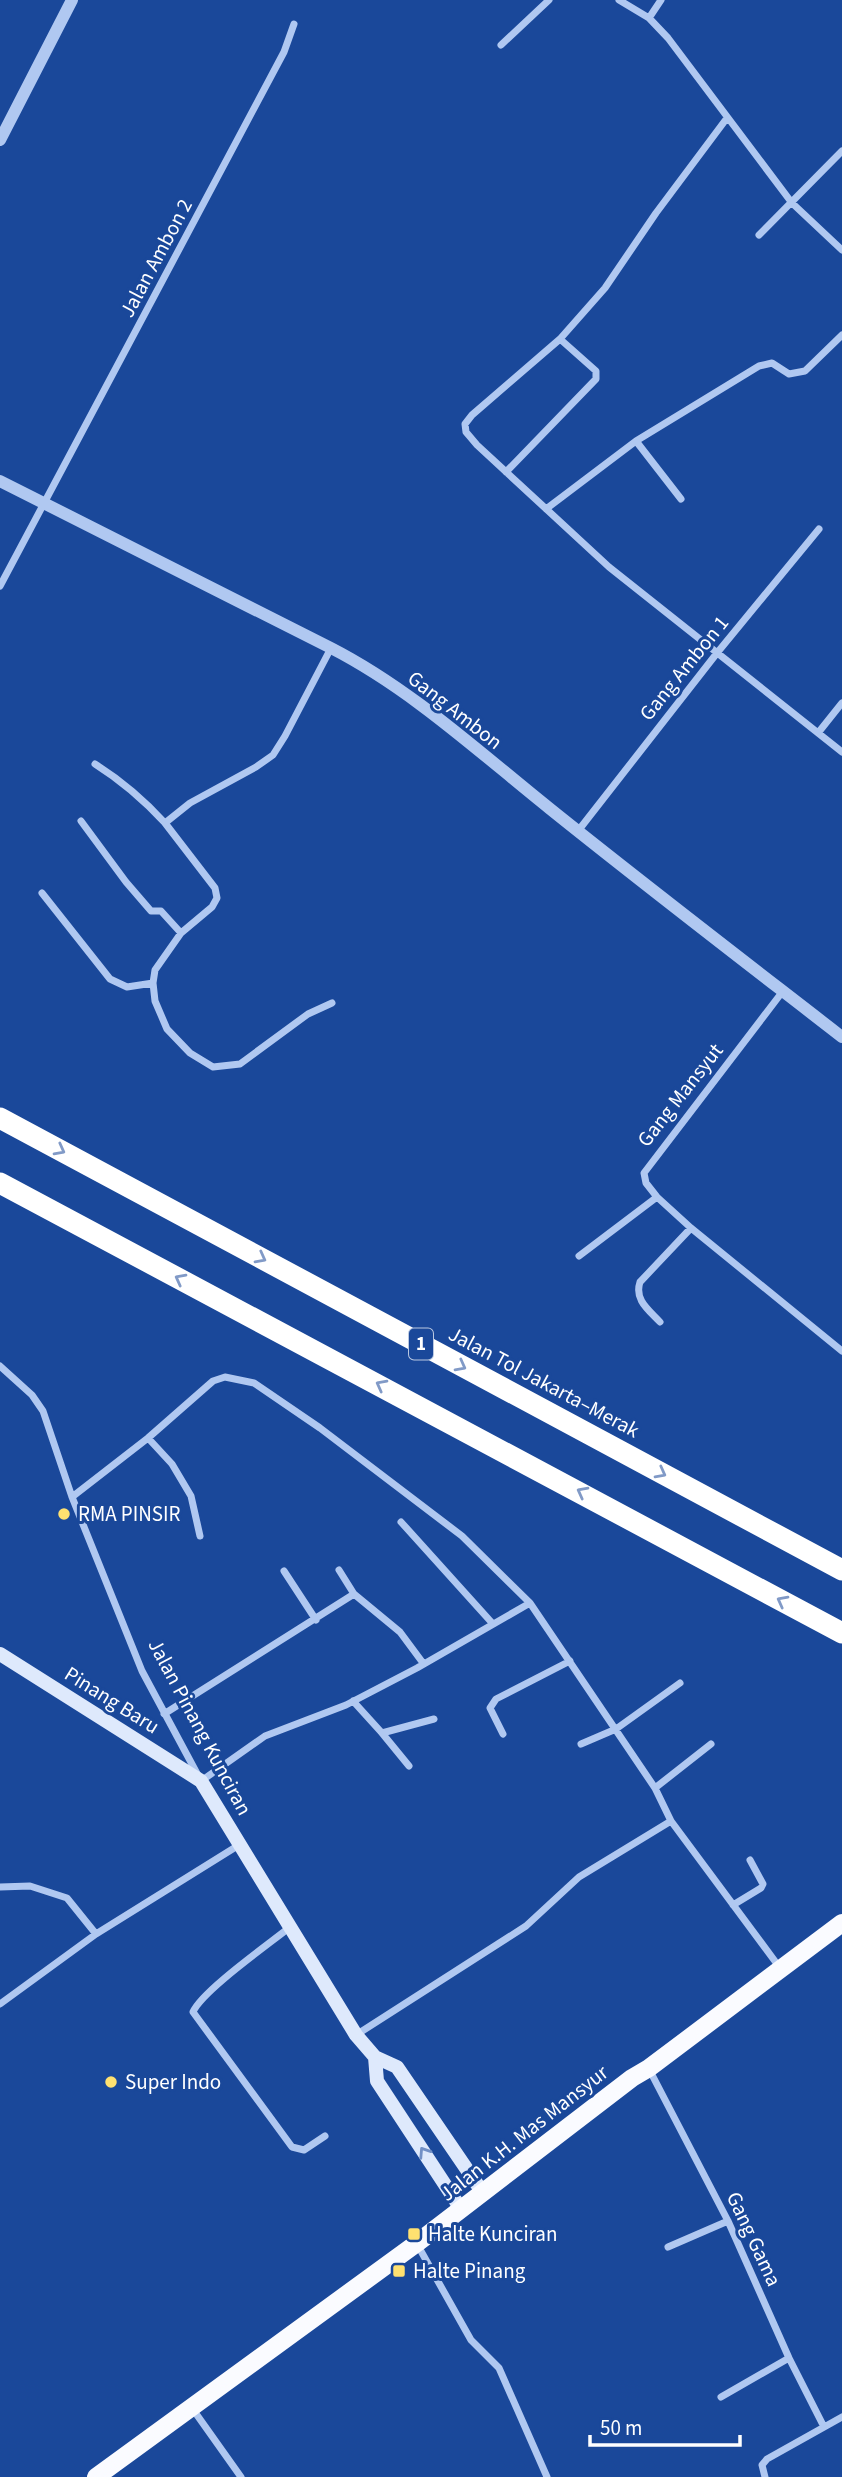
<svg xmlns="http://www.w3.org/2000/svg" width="842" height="2477" font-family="'Source Sans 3',sans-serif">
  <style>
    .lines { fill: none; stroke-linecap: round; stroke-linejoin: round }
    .minor { stroke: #b0c8f1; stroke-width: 7 }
    .tertiary { stroke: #b0c8f1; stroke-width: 12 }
    .secondary { stroke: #dee9fc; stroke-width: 14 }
    .primary { stroke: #fafbff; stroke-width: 18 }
    .motorway { stroke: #fff; stroke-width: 21 }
    .oneway { stroke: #819ac7 }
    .oneway2 { stroke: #7290c6 }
    .poi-dot { fill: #ffe170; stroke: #1a489a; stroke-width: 2.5 }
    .labels { text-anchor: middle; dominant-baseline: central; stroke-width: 6; stroke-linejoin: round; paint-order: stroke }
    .shield { fill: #1a489a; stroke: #bac8e1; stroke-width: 2 }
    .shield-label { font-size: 19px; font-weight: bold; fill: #fff }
    .street-label { font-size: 21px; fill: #fff; stroke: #1a489a }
    .poi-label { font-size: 21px; fill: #fff; stroke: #1a489a; text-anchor: start }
  </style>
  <rect width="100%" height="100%" fill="#1a489a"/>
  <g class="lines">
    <!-- minor -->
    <path class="minor" d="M619,0l30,18 19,20 124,165 50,47
      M649,18l12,-18
      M501,45l48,-45
      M727,118l-71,95 -51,75 -45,51 -88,76 -7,9 1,8 11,13 132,122 233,185
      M759,235l83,-84
      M636,441l45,58
      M506,472l90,-93v-8l-36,-32
      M546,509l90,-68 123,-75 13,-3 17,11 16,-3 37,-36
      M0,586l284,-534 10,-28
      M818,733l24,-30
      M95,764c27,17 48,35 70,59
      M81,821l45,61 25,29h10l20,22 -26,37 -2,13 2,18 12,28 23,24 23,14 27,-3 68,-50 24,-11
      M578,831l139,-178 102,-124
      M42,893l68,86 17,8 26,-4
      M181,933l31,-26 5,-9 -2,-10 -50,-65 25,-20 66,-36 17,-12 12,-19 46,-88
      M783,991l-139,182 2,10 11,14 34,31 151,123
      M579,1256l78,-59
      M660,1322c-11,-12 -26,-22 -20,-40l51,-54
      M0,1366l32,29 11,16 29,86 70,174 59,110 64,-45 81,-31 71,-37 113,-65
      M148,1438l24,26 19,32 9,40
      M72,1497l76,-59 65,-57 12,-4 29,6 66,45 142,108 68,67 125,185 16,33 109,147
      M401,1522l92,102
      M339,1570l15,24 46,38 23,31
      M284,1571l32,49
      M353,1701l29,32 52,-14
      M164,1714l190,-120
      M382,1733l27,33
      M503,1734l-13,-26 6,-9 74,-38
      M581,1744l35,-15 64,-46
      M655,1788l56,-44
      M0,1887l30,-1 37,12 29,36
      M733,1905l28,-17 2,-4 -13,-24
      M290,1927c-21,17 -88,64 -97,85l99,135 12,3 21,-14
      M0,2004l96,-70 143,-89
      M356,2035l170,-109 53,-49 92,-56
      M649,2069l79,152 61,137 35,69
      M417,2244l54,96 28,28 48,109
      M668,2247l60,-26
      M721,2397l68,-39
      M192,2408l49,69
      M765,2477l-3,-12 5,-6 75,-42"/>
    <!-- tertiary -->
    <path class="tertiary" d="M0,140l72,-140
      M0,481l331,167c80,41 148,104 218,160 97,78 195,153 293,229"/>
    <!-- secondary -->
    <path class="secondary" d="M0,1654l201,127 155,254 19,22 22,10 86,126
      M375,2057l2,24 84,128"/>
    <!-- primary -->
    <path class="primary" d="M96,2477l321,-234 215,-165 17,-10 193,-145"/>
    <!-- motorway -->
    <path class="motorway" d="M0,1118l842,452
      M0,1183l842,450"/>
  </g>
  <!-- one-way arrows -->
  <defs><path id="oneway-chevron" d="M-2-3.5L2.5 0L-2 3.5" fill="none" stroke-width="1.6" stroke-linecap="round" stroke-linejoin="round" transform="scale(1.75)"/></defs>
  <g class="oneway">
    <use href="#oneway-chevron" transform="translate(60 1150) rotate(28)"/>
    <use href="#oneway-chevron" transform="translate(261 1258) rotate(28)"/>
    <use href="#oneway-chevron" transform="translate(180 1279) rotate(-152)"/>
    <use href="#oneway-chevron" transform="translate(461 1366) rotate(28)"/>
    <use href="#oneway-chevron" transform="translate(381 1385) rotate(-152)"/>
    <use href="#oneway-chevron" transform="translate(661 1473) rotate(28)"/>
    <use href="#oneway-chevron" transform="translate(582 1492) rotate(-152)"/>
    <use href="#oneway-chevron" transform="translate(782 1601) rotate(-152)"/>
  </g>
  <use class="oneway2" href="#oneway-chevron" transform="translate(424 2152) rotate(-123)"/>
  <!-- markers -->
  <g class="poi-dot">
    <circle cx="64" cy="1514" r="7"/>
    <circle cx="111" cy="2082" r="7"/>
    <rect x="407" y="2227" width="14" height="14" rx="3.5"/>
    <rect x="392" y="2264" width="14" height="14" rx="3.5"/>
  </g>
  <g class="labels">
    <!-- shield labels -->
    <rect class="shield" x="409" y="1328.5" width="24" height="31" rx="5"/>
    <g class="shield-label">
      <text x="421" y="1344">1</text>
    </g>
    <!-- street labels -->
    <g class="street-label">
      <text transform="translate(156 258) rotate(-62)">Jalan Ambon 2</text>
      <text transform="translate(684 668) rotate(-51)">Gang Ambon 1</text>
      <text transform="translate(455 710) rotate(38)">Gang Ambon</text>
      <text transform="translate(680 1095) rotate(-52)">Gang Mansyut</text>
      <text transform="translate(544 1382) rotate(28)">Jalan Tol Jakarta–Merak</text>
      <text transform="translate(112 1700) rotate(32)">Pinang Baru</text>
      <text transform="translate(200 1727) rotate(62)">Jalan Pinang Kunciran</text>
      <text transform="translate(524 2133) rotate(-38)">Jalan K.H. Mas Mansyur</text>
      <text transform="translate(754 2239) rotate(65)">Gang Gama</text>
    </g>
    <!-- poi labels -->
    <g class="poi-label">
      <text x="78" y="1514">RMA PINSIR</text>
      <text x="125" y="2082">Super Indo</text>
      <text x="428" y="2234">Halte Kunciran</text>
      <text x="413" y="2271">Halte Pinang</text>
    </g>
  </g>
  <!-- scale -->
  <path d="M590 2435v10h150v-10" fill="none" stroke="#ffffff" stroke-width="3.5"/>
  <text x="600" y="2435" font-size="21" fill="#ffffff" stroke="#1a489a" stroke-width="5" paint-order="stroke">50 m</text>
</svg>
